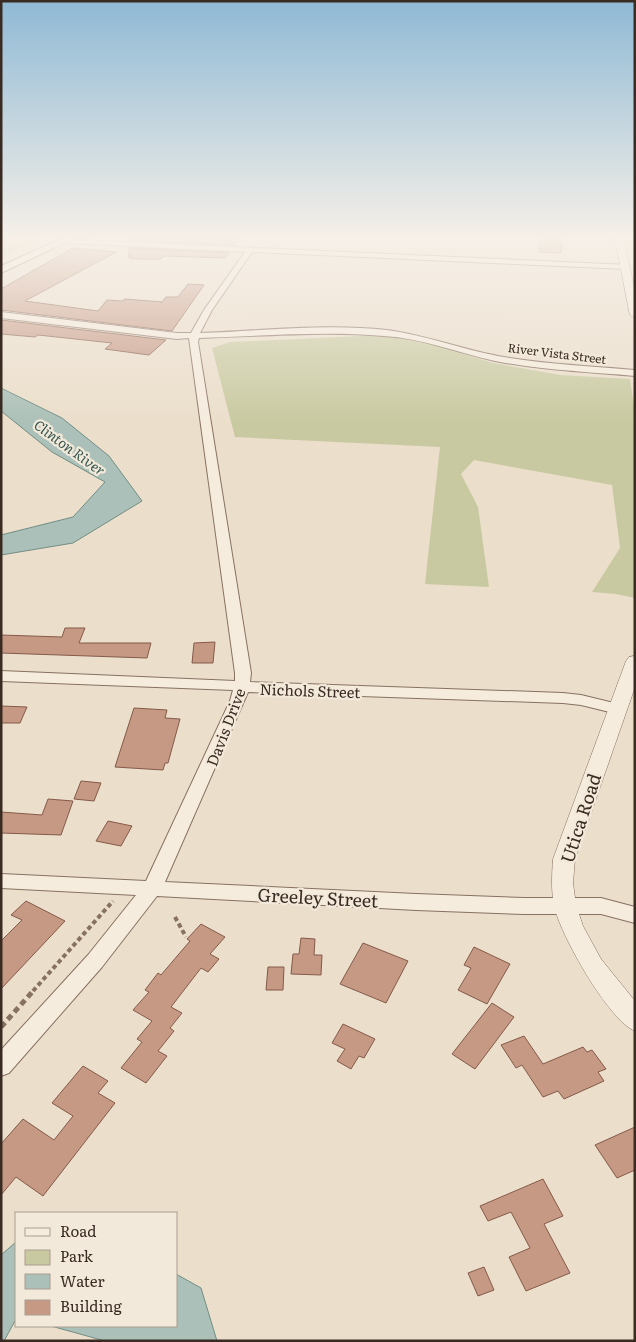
<svg xmlns="http://www.w3.org/2000/svg" width="636" height="1342" font-family="Literata,serif">
  <style>
    .green { fill: #c8c9a0 }
    .water { fill: #abc0b8; stroke: #728e84 }
    .building { fill: #c69985; stroke: #845a49 }
    .lines { fill: none; stroke-linecap: round; stroke-linejoin: round }
    .minor-casing { stroke: #877161; stroke-width: 2 }
    .tertiary-casing { stroke: #877161; stroke-width: 1 }
    .secondary-casing { stroke: #695244; stroke-width: 2 }
    .path-far1 { stroke: #877161; stroke-width: 4; stroke-dasharray: 4.5 3; stroke-linecap: butt }
    .path { stroke: #877161; stroke-width: 5; stroke-dasharray: 6 4; stroke-linecap: butt }
    .minor { fill: #f6ecde; fill-rule: evenodd }
    .tertiary { fill: #f6ecde; fill-rule: evenodd }
    .secondary { fill: #f6ecde; fill-rule: evenodd }
    .labels { text-anchor: middle; dominant-baseline: central; stroke-width: 4.5; stroke-linejoin: round; paint-order: stroke }
    .far-street-label { font-size: 12px; fill: #392b22; stroke: #f3e9da }
    .far-water-label { font-size: 14px; font-style: italic; fill: #335751; stroke: #f3e9da }
    .street-label { font-size: 15px; fill: #392b22; stroke: #f3e9da }
    .near-street-label { font-size: 18px; fill: #392b22; stroke: #f3e9da }
  </style>
  <rect width="100%" height="100%" fill="#ebdecb"/>
  <!-- green -->
  <path class="green" d="M1,238h44l-44,19z
    M381,335l57,11 55,17 67,12 70,4 5,35v184l-19,-4 -24,-2 28,-44 -8,-63 -138,-25 -13,14 17,33 11,80 -64,-3 15,-137 -205,-10 -23,-89 18,-6z"/>
  <!-- water -->
  <path class="water" d="M1,388l61,30 47,38 33,45 -69,42 -72,12v-20l72,-18 32,-35 -53,-30 -51,-41z
    M16,1242v77l-12,22h-3v-86z
    M176,1274l25,14 16,53h-112l-54,-15h125z"/>
  <!-- building -->
  <path class="building" d="M130,238h110l-5,7 -105,-5z
    M540,238h23l-2,15 -22,-1z
    M73,248l43,4 -91,49 73,10 9,-11 15,1 3,-2 37,3 4,-5h12l10,-13 16,1 -32,46 -171,-21v-21z
    M129,248l100,5 -4,5 -61,-2 -3,3h-22l-10,-1z
    M1,320l165,20 -17,15 -44,-6 7,-6 -74,-8 -3,2 -34,-3z
    M65,628h20l-6,15h72l-4,15 -146,-5v-18l61,2z
    M215,642l-2,21h-21l2,-20z
    M1,706l26,1 -7,16h-19z
    M134,708l33,2 -2,8 15,1 -12,44h-3l-2,7 -48,-3z
    M81,781l20,2 -7,18 -20,-2z
    M48,799l25,2 -12,34 -60,-2v-21l41,3z
    M108,821l24,5 -11,20 -25,-5z
    M26,901l39,20 -64,68v-48l21,-21 -11,-5z
    M201,924l24,13 -15,17 9,5 -11,13 -7,-4 -30,39 11,6 -12,15 4,3 -16,20 9,5 -21,27 -25,-15 21,-26 -5,-3 15,-18 -19,-11 16,-18 -4,-2 13,-17 3,2 29,-34 -3,-2z
    M301,938l14,1 -1,16h8l-1,20 -30,-1 2,-20h6z
    M363,943l45,18 -22,42 -46,-19z
    M474,947l36,17 -23,40 -29,-14 13,-22 -7,-3z
    M268,967h16l-1,23h-17z
    M492,1003l22,14 -39,52 -23,-15z
    M343,1024l32,15 -11,19 -5,-2 -8,13 -14,-8 8,-12 -13,-6z
    M524,1036l19,28 40,-17 4,5 5,-2 14,19 -8,3 6,9 -40,18 -6,-8 -15,6 -21,-32 -6,3 -15,-23z
    M83,1066l25,15 -10,12 17,10 -72,93 -27,-19 -15,18v-51l22,-25 31,21 19,-24 -21,-13z
    M635,1127v43l-18,8 -22,-33z
    M543,1179l20,37 -19,8 26,49 -44,18 -17,-34 21,-9 -19,-36 -23,9 -8,-15z
    M484,1267l10,23 -16,6 -10,-23z"/>
  <g class="lines">
    <defs>
      <path id="minor" d="M61,239l568,26v4h-3l-374,-17 -40,58 -12,23c61,-2 126,-10 187,-3 38,5 74,19 111,26 45,8 91,10 137,14v6c-47,-4 -94,-6 -140,-15 -37,-8 -73,-23 -111,-25 -61,-5 -124,0 -185,2l-1,4 53,331 -1,9 313,11 18,2 37,9 6,1 2,4 -2,4 -6,1 -37,-9 -18,-2 -315,-11 -83,190 251,12 108,4h77l34,9v16l-34,-9h-77l-108,-4 -259,-14 -55,71 -93,106 -8,3v-26l87,-95 48,-60 -135,-7v-14l145,7 84,-180 3,-11 -232,-9v-10l234,10v-8l-46,-335 -12,1 -176,-21v-6l176,21h14l13,-23 41,-58 -181,-9 -4,-2z"/>
      <path id="tertiary" d="M615,238h8l12,53v27l-5,-3z
        M635,656v31l-60,172 -2,24 3,22 7,21 18,33 34,42v30c-26,-10 -76,-98 -81,-126 -3,-16 -2,-31 -1,-46l73,-198 3,-4z"/>
      <path id="secondary" d="M63,238h12l-74,35v-7z"/>
    </defs>
    <!-- minor casing -->
    <use href="#minor" class="minor-casing"/>
    <!-- tertiary casing -->
    <use href="#tertiary" class="tertiary-casing"/>
    <!-- secondary casing -->
    <use href="#secondary" class="secondary-casing"/>
    <!-- path-far1 -->
    <path class="path-far1" d="M175,917l11,20
      M33,991l80,-90"/>
    <!-- path -->
    <path class="path" d="M1,1027l33,-37"/>
    <!-- minor -->
    <use href="#minor" class="minor"/>
    <!-- tertiary -->
    <use href="#tertiary" class="tertiary"/>
    <!-- secondary -->
    <use href="#secondary" class="secondary"/>
  </g>
  <!-- sky -->
  <linearGradient id="sky" x2="0" y2="1"><stop stop-color="#8fb9d5"/><stop offset="0.56" stop-color="#f6f0e8"/><stop offset="1" stop-color="#f6f0e8" stop-opacity="0"/></linearGradient>
  <rect width="636" height="425" fill="url(#sky)"/>
  <g class="labels">
    <!-- far-street labels -->
    <g class="far-street-label">
      <text transform="translate(557 353) rotate(7)">River Vista Street</text>
    </g>
    <!-- far-water labels -->
    <g class="far-water-label">
      <text transform="translate(70 447) rotate(36)">Clinton River</text>
    </g>
    <!-- street labels -->
    <g class="street-label">
      <text transform="translate(310 690) rotate(2)">Nichols Street</text>
      <text transform="translate(225 727) rotate(-69)">Davis Drive</text>
    </g>
    <!-- near-street labels -->
    <g class="near-street-label">
      <text transform="translate(580 818) rotate(-72)">Utica Road</text>
      <text transform="translate(318 897) rotate(3)">Greeley Street</text>
    </g>
  </g>
  <!-- border -->
  <rect width="636" height="1342" fill="none" stroke="#392b22" stroke-width="5"/>
  <!-- legend -->
  <rect x="15" y="1212" width="162" height="115" fill="#f3e9da" stroke="#a99d90"/>
  <rect x="25" y="1228" width="25" height="8" fill="#f6ecde" stroke="#a99d90"/>
  <text x="60" y="1237" font-size="15" fill="#392b22">Road</text>
  <rect x="25" y="1250" width="25" height="15" fill="#c8c9a0" stroke="#a99d90"/>
  <text x="60" y="1262" font-size="15" fill="#392b22">Park</text>
  <rect x="25" y="1274" width="25" height="15" fill="#abc0b8" stroke="#a99d90"/>
  <text x="60" y="1287" font-size="15" fill="#392b22">Water</text>
  <rect x="25" y="1300" width="25" height="15" fill="#c69985" stroke="#a99d90"/>
  <text x="60" y="1312" font-size="15" fill="#392b22">Building</text>
</svg>
